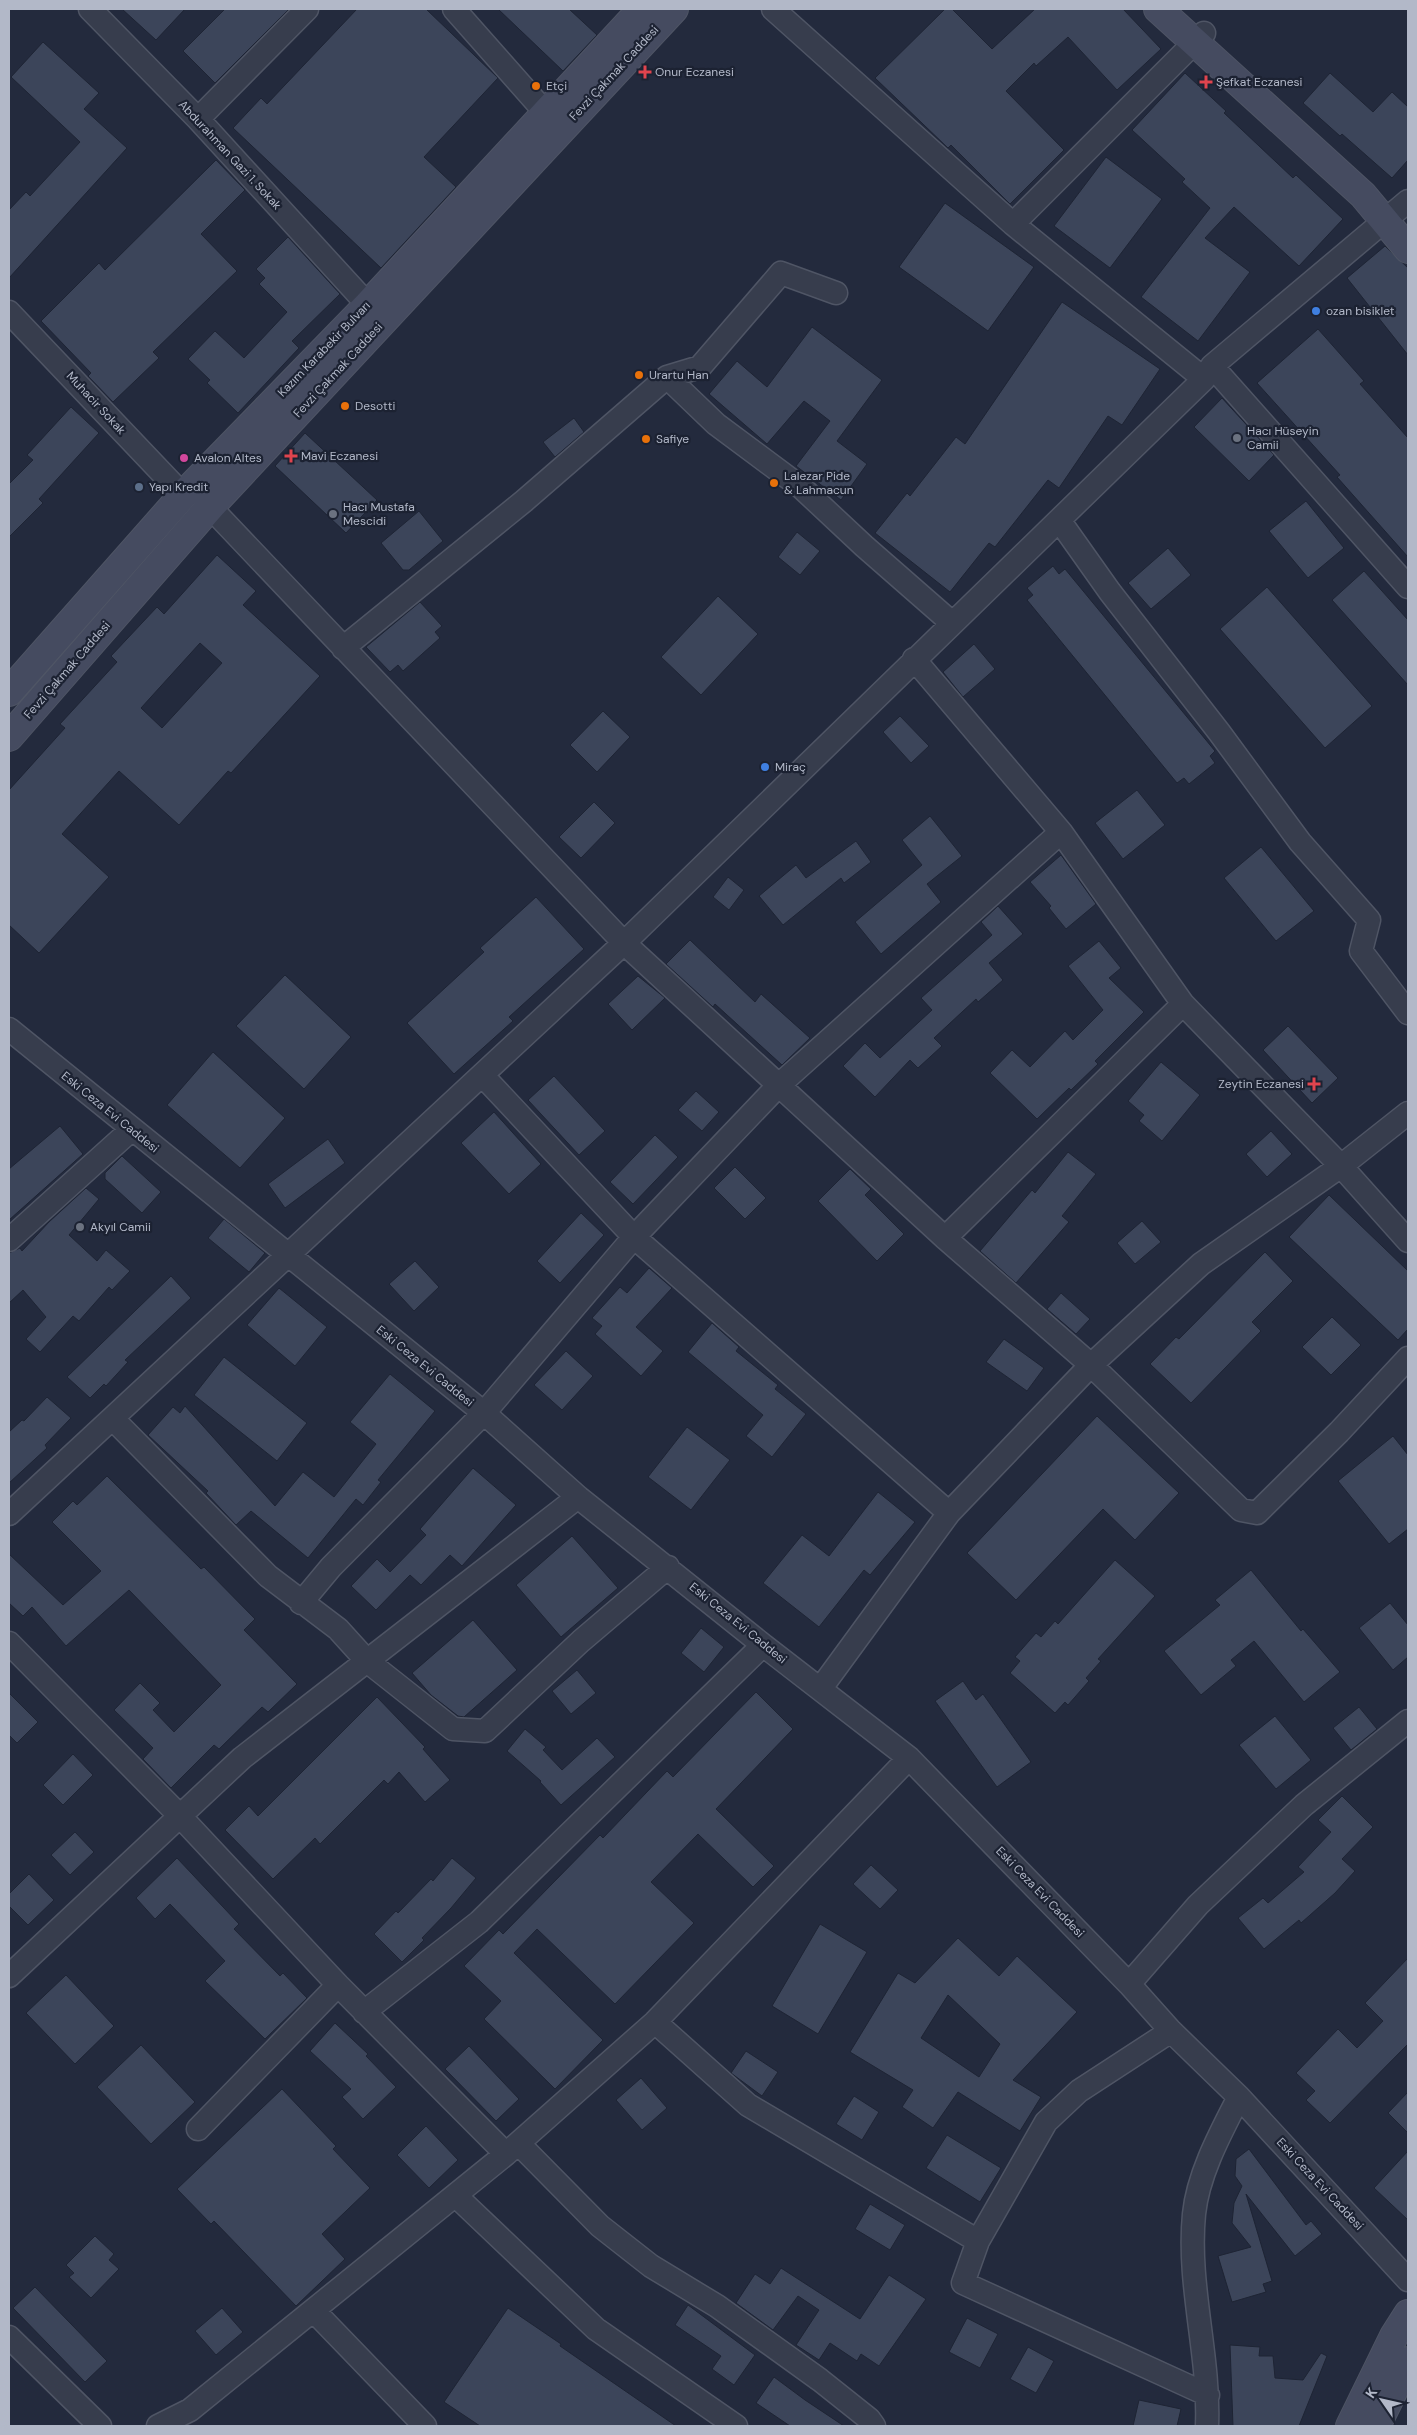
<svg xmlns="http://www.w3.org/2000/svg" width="1417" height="2435" font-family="'DM Sans',sans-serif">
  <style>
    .building { fill: #3c455a; stroke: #1e2434; fill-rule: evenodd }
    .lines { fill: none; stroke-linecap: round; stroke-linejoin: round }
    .street-casing { stroke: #4f5565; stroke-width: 25 }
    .secondary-casing { stroke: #4f5565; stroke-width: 30 }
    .street { stroke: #373d4d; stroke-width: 22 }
    .secondary { stroke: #454b60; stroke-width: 28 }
    .health-dot { fill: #e0444e; stroke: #1c2232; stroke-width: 2 }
    .food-dot { fill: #e8710a; stroke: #1c2232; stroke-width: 2 }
    .shop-dot { fill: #3f7fe0; stroke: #1c2232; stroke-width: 2 }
    .worship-dot { fill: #6b7280; stroke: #1c2232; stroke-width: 2 }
    .hotel-dot { fill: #d1479c; stroke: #1c2232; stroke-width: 2 }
    .service-dot { fill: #5c6f8a; stroke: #1c2232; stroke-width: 2 }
    .labels { text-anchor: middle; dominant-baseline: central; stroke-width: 4.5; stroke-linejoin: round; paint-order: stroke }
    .poi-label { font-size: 12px; fill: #b2b8c8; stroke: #1c2232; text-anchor: start }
    .street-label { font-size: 12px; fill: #b2b8c8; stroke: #1c2232 }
  </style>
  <rect width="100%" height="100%" fill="#232a3d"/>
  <!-- building -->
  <path class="building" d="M122,9h63l-29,31z
    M225,9h64l-74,74 -32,-32z
    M357,9h69l72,69 -74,79 32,30 -75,81 -148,-140 28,-30 6,6z
    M498,9h71l28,26 -34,36z
    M945,9h7l40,40 43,-40h88l38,40 -44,41 -49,-53 -32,29 -2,-3 -28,28 58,59 -54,54 -59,-59 -3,3 -73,-70z
    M43,42l56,51 -15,16 43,39 -118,130v-68l17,-18 4,4 50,-54 -69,-65z
    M1185,73l41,38 -2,2 69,65 3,-3 47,44 -44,47 -65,-59 -29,31 45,34 -52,69 -57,-44 69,-89 -28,-26 3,-3 -53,-49z
    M1330,73l43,39 19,-20 16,15v53l-16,18 -50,-44 -2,2 -37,-33z
    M1106,157l56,42 -52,69 -56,-42z
    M216,160l29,30 -44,44 36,37 -84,81 6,6 -46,44 -25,-26 3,-3 -50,-52 58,-58 6,7z
    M945,203l89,64 -46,64 -89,-64z
    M288,237l52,57 -48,47 7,7 -61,65 -31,-30 3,-3 -22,-21 27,-28 29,27 43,-46 -28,-28 6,-6 -9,-9z
    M1385,246l23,22v87l-61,-77z
    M1062,302l98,67 -38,56 -14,-9 -49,72 -11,-8 -53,67 -6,-4 -39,49 -75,-59 32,-40 3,3 46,-59 9,7z
    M812,327l70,53 -45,61 30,23 -26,36 -45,-34 34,-45 -26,-20 -37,43 -58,-50 28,-33 30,26z
    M1318,329l46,52 -4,3 48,54v119l-71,-80 3,-2 -83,-92z
    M1222,398l52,57 -25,26 -55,-54z
    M71,407l28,26 -60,66 4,4 -34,34v-53l24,-24 -6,-5z
    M574,418l10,14 -29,25 -12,-15z
    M305,433l72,67 -31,33 -71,-67z
    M1306,501l38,47 -36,30 -39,-47z
    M419,511l24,30 -34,29h-6l-22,-27z
    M797,532l23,19 -20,24 -22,-18z
    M1168,548l23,27 -40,34 -23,-26z
    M217,555l39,36 -13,14 77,71 -89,97 -3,-2 -49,54 -60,-54 -57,63 47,43 -70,76 -30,-28v-135l56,-62 -5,-4 57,-62 -6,-6 46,-49 7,7zM200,643l22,20 -60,65 -21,-20z
    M1053,566l6,8 6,-5 150,182 -5,5 5,7 -26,21 -5,-6 -7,5 -150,-183 6,-5 -6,-7z
    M1364,571l44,49v65l-76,-85z
    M1267,587l105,119 -47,42 -105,-119z
    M718,596l40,38 -57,61 -40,-38z
    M420,602l22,24 -7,6 5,6 -37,33 -5,-6 -8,7 -24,-25z
    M974,644l21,25 -32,28 -20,-25z
    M603,711l27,26 -33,35 -27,-27z
    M900,716l29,30 -18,17 -28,-31z
    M1137,790l28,35 -42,34 -28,-36z
    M594,802l21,21 -34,35 -22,-21z
    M930,816l32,40 -35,28 14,18 -60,52 -26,-32 67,-57 -20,-25z
    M856,841l15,21 -27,21 -3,-5 -58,47 -24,-29 37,-31 10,13z
    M1261,847l53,64 -38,30 -52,-63z
    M1061,855l35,49 -30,25 -17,-21 2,-2 -21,-24z
    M728,877l16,13 -15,20 -16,-13z
    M536,897l48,52 -75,68 4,4 -59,53 -47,-51 77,-71 -4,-4z
    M998,906l25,28 -34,29 14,17 -25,22 -2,-3 -42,39 8,8 -24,22 -8,-8 -35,37 -32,-31 22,-23 15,15 52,-48 -11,-12 71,-63 -11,-13z
    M690,940l65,62 6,-8 49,44 -28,27 -67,-61 -2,3 -47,-43z
    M1099,941l22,27 -12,10 35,34 -49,49 3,3 -27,26 -2,-2 -32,31 -47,-46 22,-23 18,17 35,-36 8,9 30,-30 -35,-44z
    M285,975l66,62 -47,52 -68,-63z
    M638,976l27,22 -33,32 -24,-26z
    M1288,1026l50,52 -26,25 -49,-53z
    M213,1052l72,66 -45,50 -73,-63z
    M1161,1062l39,33 -38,46 -23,-20 5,-6 -16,-14z
    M554,1076l51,55 -26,24 -51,-55z
    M696,1091l23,21 -17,19 -24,-21z
    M494,1112l47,52 -32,30 -48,-51z
    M60,1126l23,28 -74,66v-51z
    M1271,1131l21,23 -25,23 -21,-23z
    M655,1135l23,22 -45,47 -23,-22z
    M328,1139l17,24 -60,45 -17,-24z
    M1068,1152l28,22 -34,42 7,6 -53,61 -36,-32 52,-61 3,3z
    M122,1156l39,36 -19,21 -37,-34v-6z
    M735,1167l31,31 -21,21 -31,-31z
    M850,1169l21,20 -6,6 39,39 -27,27 -59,-60z
    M86,1188l13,11 -30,36 28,26 9,-11 24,21 -18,19 -3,-3 -30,34 -6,-5 -33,36 -14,-13 20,-22 -23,-27 -14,13v-50l11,-5 2,3 27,-29z
    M1329,1195l79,76v58l-10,11 -109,-103z
    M581,1213l23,22 -44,48 -23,-22z
    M224,1219l41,34 -16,19 -41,-34z
    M1142,1221l19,21 -26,22 -18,-21z
    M1265,1252l28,29 -41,41 9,9 -70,72 -41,-39 26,-27 3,2z
    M415,1261l24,26 -25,24 -25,-27z
    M649,1268l23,20 -36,39 27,24 -22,25 -46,-42 7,-8 -10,-8 28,-31 7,6z
    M171,1276l20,22 -66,62 3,2 -22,24 -2,-2 -14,14 -23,-21z
    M279,1288l48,39 -32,39 -48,-41z
    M1061,1293l29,26 -14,15 -29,-25z
    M1332,1317l29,28 -30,30 -29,-28z
    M712,1323l27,24 -3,4 42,34 -3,4 31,25 -34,43 -26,-21 17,-21 -75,-63z
    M1004,1339l40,29 -17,23 -41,-29z
    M566,1351l27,25 -31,34 -28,-25z
    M224,1357l83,66 -30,38 -83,-66z
    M390,1374l45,37 -57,69 3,2 -18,23 -7,-6 -48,59 -57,-47 -15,14 -30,-32 2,-2 -60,-56 25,-28 7,6 5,-7 90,100 28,-34 31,25 42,-53 -26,-22z
    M47,1397l24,21 -26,27 2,3 -38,35v-51l13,-12 2,1z
    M1097,1416l82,77 -44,47 -32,-31 -87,91 -49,-47z
    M687,1427l43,33 -39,50 -43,-33z
    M1393,1436l15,19v74l-19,15 -51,-63z
    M473,1468l43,37 -54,61 -12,-11 -29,30 -11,-10 -34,35 -25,-24 26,-27 13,13 36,-37 -6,-6z
    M107,1476l94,93 3,-2 51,52 -11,11 53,54 -29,28 -6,-5 -43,42 -5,-4 -43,43 -28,-29 10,-11 -39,-38 26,-27 20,20 -7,7 21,22 47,-47 -92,-95 -63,56 -34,-39 -9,9 -14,-13v-49l54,51 38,-34 -49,-49 21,-21 4,4z
    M878,1492l37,30 -45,53 -6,-5 -45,57 -56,-44 39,-48 27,21z
    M572,1536l46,52 -57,49 -45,-52z
    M1115,1560l40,36 -57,63 3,2 -15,17 3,3 -21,24 -3,-3 -10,11 -45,-40 10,-12 -5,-4 21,-24 5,4 14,-16 3,3z
    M1251,1570l50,61 2,-2 37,43 -36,30 -50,-61 -23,19 5,6 -35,29 -37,-44 56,-46 -5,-5z
    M1390,1603l18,22v32l-15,13 -34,-42z
    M473,1620l44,50 -53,47 -6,-1 -27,-21 -19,-22z
    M701,1628l23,19 -20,25 -23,-19z
    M577,1670l19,23 -25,21 -19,-23z
    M963,1681l13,19 7,-6 48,68 -34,25 -62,-86z
    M756,1692l37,37 -77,80 58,57 -21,21 -55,-53 -47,48 43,41 -79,81 -78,-75 -23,24 89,87 -48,49 -71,-70 17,-18 -37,-35 35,-36 4,4 97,-99 3,3 64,-67 6,6z
    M9,1693l29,29 -21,21 -8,-8z
    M377,1697l48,50 -2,2 27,31 -25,22 -26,-30 -11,12 -4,-4 -64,64 -5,-6 -42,41 -48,-49 24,-24 9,10z
    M1359,1707l18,22 -26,21 -18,-22z
    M1275,1716l36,44 -35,29 -37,-44z
    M525,1729l21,18 -3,3 19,20 35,-32 18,19 -54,48 -21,-23 1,-1 -34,-30z
    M73,1754l20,21 -30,30 -20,-20z
    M1342,1796l31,31 -31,32 13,12 -20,22 -34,30 -2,-3 -35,29 -26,-31 25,-20 5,5 36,-31 -6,-5 33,-35 -13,-12z
    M75,1832l19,20 -24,23 -19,-20z
    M177,1858l62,66 -5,5 46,47 3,-3 24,25 -42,41 -60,-58 20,-20 -55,-57 -15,15 -19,-21z
    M452,1858l24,20 -25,30 -29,30 2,2 -22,22 -28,-28 22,-23 2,2 33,-34 2,2z
    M871,1865l27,25 -18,19 -27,-25z
    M29,1874l25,26 -26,25 -19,-19v-12z
    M820,1924l47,28 -49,82 -46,-28z
    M958,1938l41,38 18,-20 60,56 -64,68 28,17 -21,34 -62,-39 -25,36 -31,-21 11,-17 -63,-38 48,-79 17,10zM948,1995l52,49 -21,33 -58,-39z
    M1408,1958v86l-78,79 -24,-23 9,-9 -19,-18 42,-44 19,19 26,-27 -18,-18z
    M66,1975l48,51 -39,38 -49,-51z
    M335,2023l33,31 -2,2 30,31 -33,32 -21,-22 9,-8 -41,-38z
    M141,2045l54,57 -44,42 -54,-57z
    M469,2046l50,53 -23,22 -51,-52z
    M746,2051l32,21 -16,24 -31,-23z
    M641,2078l26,30 -25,22 -26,-30z
    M282,2089l54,57 -3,3 37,39 -48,46 23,25 -49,47 -82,-85 -3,3 -34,-35z
    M1408,2092v41l-20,-20z
    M854,2096l25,16 -17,28 -26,-16z
    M426,2126l32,34 -29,28 -32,-33z
    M947,2135l54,33 -21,34 -54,-34z
    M1249,2149l57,76 5,-4 11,13 -27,22 -49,-62 26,87 -9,3 3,8 -34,10 -14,-46 33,-9 -19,-24 2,-20 8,-17 -7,-10 1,-17z
    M1408,2151v69l-34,-32z
    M870,2204l35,21 -15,25 -35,-21z
    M95,2236l19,18 -5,6 10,9 -28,29 -22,-21 5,-4 -8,-8z
    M781,2268l79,51 29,-44 37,24 -47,67 -18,-12 -4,7 -27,-18 -11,17 -23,-15 23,-35 -21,-14 -25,34 -37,-27 19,-29 15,10z
    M35,2287l72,74 -22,21 -72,-74z
    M688,2305l67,50 -21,30 -22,-16 9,-13 -46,-31z
    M222,2308l21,24 -27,23 -21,-24z
    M508,2308l53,36 -1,2 116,80h-196l-36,-24z
    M967,2318l31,16 -18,34 -31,-16z
    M1230,2345l30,2 -1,9h14l2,22 28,2 18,-27 6,3 -28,70h-66z
    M1028,2347l26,14 -18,32 -26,-14z
    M774,2377l31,23 39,26h-54l-34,-23z
    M1139,2400l42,9 -4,17h-44z"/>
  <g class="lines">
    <defs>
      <path id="street" d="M90,9l108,110 170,186
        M454,9l91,103
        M773,9l240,215 191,155
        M198,119l109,-110
        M1013,224l191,-191
        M9,312l174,183
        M1212,366l196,221
        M667,377l49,47 86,64 62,58 88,77
        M210,507l414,436 321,295 146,127 150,145 16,3 82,-81 69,-74
        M1059,520l51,72 109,140 81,110 69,78 -8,31 47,62
        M343,648l181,-147 143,-124 33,-10 81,-94 55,20
        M914,659l147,173 122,172 158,162 67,75
        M9,1029l475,384 94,84 185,148 146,113 220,226 42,47 68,66 169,183
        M483,1076l151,161 315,276
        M945,1238l238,-234
        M9,1240l122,-110
        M113,1419l155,157 70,53 29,32 86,68 32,2 96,-90 87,-74
        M9,1514l615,-571 580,-564 8,-13 196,-165
        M301,1603l30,-36 153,-154 150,-176 145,-152 282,-253
        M9,1643l170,172 159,170 168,169
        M821,1688l128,-175 142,-148 110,-101 140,-98 67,-53
        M9,1976l233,-218 336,-261
        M1129,1984l69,-79 106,-100 104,-84
        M364,2012l115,-90 284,-277
        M655,2022l93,83 230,136 -15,42 245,112
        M198,2129l140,-144
        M519,2144l81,82 51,40 66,40 103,74 49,39 5,7
        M456,2196l140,133 140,97
        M978,2241l68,-119 33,-31 92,-60
        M314,2311l111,115
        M9,2337l91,89
        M158,2426l32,-16 316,-256 149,-132 254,-264
        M1207,2426c3,-71 -20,-141 -13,-212 4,-40 27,-82 45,-117"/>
      <path id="secondary" d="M1158,9l205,186 45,54
        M9,692l174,-197 185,-190 274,-296
        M9,737l201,-230 464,-498
        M1350,2426l44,-90 14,-22
        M1376,2426l32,-65"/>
    </defs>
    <!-- street casing -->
    <use href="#street" class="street-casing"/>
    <!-- secondary casing -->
    <use href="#secondary" class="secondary-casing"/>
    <!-- street -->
    <use href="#street" class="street"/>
    <!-- secondary -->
    <use href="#secondary" class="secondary"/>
  </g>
  <!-- markers -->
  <g class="health-dot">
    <path d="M642.5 64.5h5v5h5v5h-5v5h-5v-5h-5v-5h5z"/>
    <path d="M1203.5 74.5h5v5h5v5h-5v5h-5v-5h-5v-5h5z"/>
    <path d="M288.5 448.5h5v5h5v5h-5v5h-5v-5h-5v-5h5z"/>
    <path d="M1311.5 1076.5h5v5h5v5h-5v5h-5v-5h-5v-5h5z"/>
  </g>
  <g class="food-dot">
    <circle cx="536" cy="86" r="5"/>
    <circle cx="639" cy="375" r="5"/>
    <circle cx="345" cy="406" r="5"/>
    <circle cx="646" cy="439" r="5"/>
    <circle cx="774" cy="483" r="5"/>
  </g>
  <g class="shop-dot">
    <circle cx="1316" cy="311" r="5"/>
    <circle cx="765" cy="767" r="5"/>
  </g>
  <g class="worship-dot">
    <circle cx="1237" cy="438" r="5"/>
    <circle cx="333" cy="514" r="5"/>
    <circle cx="80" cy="1227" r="5"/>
  </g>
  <circle class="hotel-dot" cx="184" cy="458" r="5"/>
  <circle class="service-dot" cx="139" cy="487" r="5"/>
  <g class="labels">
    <!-- poi labels -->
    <g class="poi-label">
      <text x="655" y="72">Onur Eczanesi</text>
      <text x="1216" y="82">Şefkat Eczanesi</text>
      <text x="546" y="86">Etçi</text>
      <text x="1326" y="311">ozan bisiklet</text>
      <text x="649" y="375">Urartu Han</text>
      <text x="355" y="406">Desotti</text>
      <text x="1247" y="431">Hacı Hüseyin<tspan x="1247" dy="14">Camii</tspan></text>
      <text x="656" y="439">Safiye</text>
      <text x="301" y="456">Mavi Eczanesi</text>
      <text x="194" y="458">Avalon Altes</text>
      <text x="784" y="476">Lalezar Pide<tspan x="784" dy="14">&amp; Lahmacun</tspan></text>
      <text x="149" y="487">Yapı Kredit</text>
      <text x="343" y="507">Hacı Mustafa<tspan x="343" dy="14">Mescidi</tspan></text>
      <text x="775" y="767">Miraç</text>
      <text x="1304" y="1084" text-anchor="end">Zeytin Eczanesi</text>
      <text x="90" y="1227">Akyıl Camii</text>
    </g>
    <!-- street labels -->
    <g class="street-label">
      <text transform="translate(614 73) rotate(-47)">Fevzi Çakmak Caddesi</text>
      <text transform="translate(230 155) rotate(47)">Abdurahman Gazi 1. Sokak</text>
      <text transform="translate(324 349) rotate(-46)">Kazım Karabekir Bulvarı</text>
      <text transform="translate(338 370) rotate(-47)">Fevzi Çakmak Caddesi</text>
      <text transform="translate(96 403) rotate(47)">Muhacir Sokak</text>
      <text transform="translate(67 670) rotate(-49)">Fevzi Çakmak Caddesi</text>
      <text transform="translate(110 1112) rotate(39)">Eski Ceza Evi Caddesi</text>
      <text transform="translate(425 1366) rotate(39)">Eski Ceza Evi Caddesi</text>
      <text transform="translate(738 1623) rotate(39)">Eski Ceza Evi Caddesi</text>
      <text transform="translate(1040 1892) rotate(46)">Eski Ceza Evi Caddesi</text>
      <text transform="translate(1320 2184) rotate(47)">Eski Ceza Evi Caddesi</text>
    </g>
  </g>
  <!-- border -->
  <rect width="1417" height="2435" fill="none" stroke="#b2b8c8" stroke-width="20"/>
  <!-- north arrow -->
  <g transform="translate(1382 2400) rotate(304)" stroke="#1c2232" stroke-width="4" paint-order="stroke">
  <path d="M0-4L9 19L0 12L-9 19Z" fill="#b2b8c8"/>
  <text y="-8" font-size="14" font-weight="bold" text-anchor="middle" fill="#b2b8c8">K</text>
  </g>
</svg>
